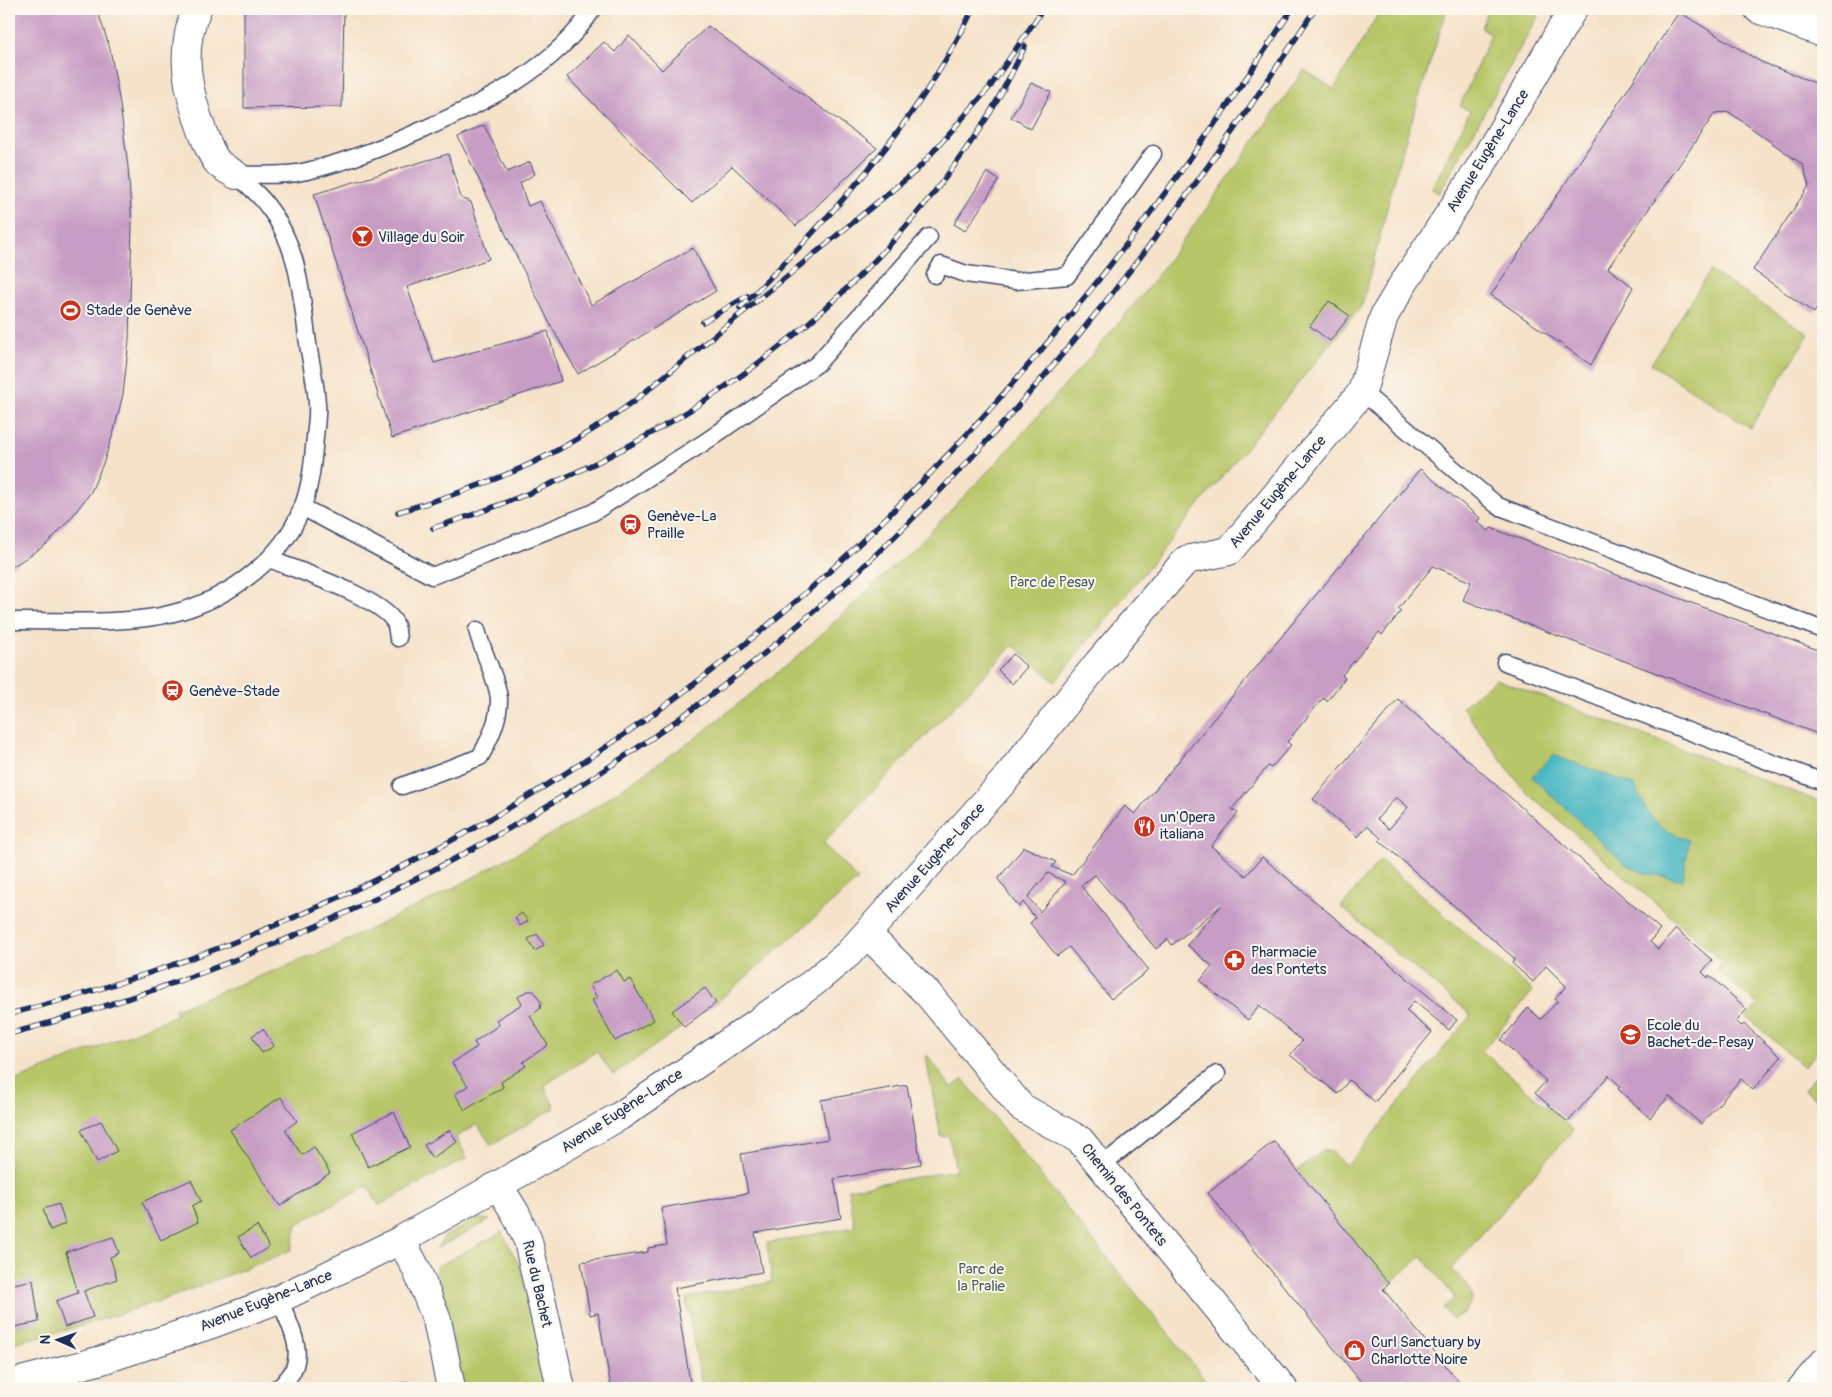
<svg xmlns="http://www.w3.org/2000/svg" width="1832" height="1397" font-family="Pangolin,sans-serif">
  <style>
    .green { fill: #b7c668; stroke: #697a63 }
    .water { fill: #49b8c2; stroke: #327490 }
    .building { fill: #c89dc5; fill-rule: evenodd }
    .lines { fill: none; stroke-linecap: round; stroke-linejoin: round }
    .lane-casing { stroke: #3c4a6e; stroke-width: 19 }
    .street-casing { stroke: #3c4a6e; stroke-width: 30 }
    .lane { stroke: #fff; stroke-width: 16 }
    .street { stroke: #fff; stroke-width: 28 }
    .rail-casing { stroke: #1b2f5e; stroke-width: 5.5 }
    .rail { stroke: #fbf7ec; stroke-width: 4; stroke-dasharray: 11; stroke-linecap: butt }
    .labels { text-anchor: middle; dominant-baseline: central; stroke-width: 4; stroke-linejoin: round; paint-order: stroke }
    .street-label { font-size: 15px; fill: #1b2f5e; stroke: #fbf7ec }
    .poi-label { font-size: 15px; fill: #1b2f5e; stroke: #fbf7ec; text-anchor: start }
    .park-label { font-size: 15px; fill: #4a5c61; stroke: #fbf7ec }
  </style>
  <rect width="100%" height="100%" fill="#fbf7ec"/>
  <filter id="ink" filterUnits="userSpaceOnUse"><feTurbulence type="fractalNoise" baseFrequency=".02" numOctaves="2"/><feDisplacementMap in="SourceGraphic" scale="10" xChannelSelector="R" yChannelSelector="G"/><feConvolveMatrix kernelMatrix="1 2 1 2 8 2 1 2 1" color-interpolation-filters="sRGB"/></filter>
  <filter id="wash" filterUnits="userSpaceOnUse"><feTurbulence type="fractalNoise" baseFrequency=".0096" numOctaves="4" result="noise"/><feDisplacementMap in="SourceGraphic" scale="20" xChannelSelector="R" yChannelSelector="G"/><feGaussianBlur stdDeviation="1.12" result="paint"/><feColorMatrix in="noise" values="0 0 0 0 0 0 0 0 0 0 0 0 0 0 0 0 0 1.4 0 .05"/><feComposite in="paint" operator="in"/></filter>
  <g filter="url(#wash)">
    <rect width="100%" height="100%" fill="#f6e2c9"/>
    <!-- green -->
    <path class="green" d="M1381,9h66l-46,145 -39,151 -307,377 -42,-37 -190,198 35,37 -142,123 -103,72 -16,-24 -53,35 11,22 -64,37 -14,-21 -21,13 11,21 -88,47 -11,-19 -71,38 -6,26 -16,7 -112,43 -83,26 -71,18v-261l168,-68 -2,-6 150,-58 127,-62 118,-65 124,-85 103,-82 127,-119 73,-76 94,-106 60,-72 58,-79 95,-135 30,19z
      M1488,9h54l-103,185 -7,-5 38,-78 -10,-5 31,-72 -10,-6z
      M1710,271l99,63 -59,94 -99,-64z
      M1496,679l327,124v242l-19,22 -57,-50 11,-12 -42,-36 6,-8 -199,-172 -61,-82z
      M1380,860l153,131 -51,60 91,79 -122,139 17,16 4,14 -6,12 -14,8 -9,-11 12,-10 -33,-42 -33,28 -92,-113 26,-20h8l16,15 124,-151 -130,-108z
      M927,1055l25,33 11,-9 249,309h-510l-16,-90 86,-16 -5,-39 88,-16 -7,-38 108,-19 -7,-34 -8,1 -15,-78z
      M1823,1066v40l-19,-16z
      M478,1218l12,2 -53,28 8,-12z
      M502,1232l19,37 31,119h-88l-28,-121z"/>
    <!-- water -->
    <path class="water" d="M1553,755l81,30 13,26 15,18 27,11 -6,40 -39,-7 -19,-9 -93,-87z"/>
    <g id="blocks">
      <!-- building -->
      <path class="building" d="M9,9h88l13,40 10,55 8,63 4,57 -3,116 -6,54 -9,37 -10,30 -13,31 -21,27 -23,25 -38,25z
        M244,9h100l-2,98 -98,1z
        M1679,12l82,50 62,24v212l-9,15 -61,-43 56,-84 -6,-21 -74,-53 -14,1 -107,155 25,19 -42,78 -100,-70z
        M708,26l169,122 -81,78 -64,-60 -40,37 -125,-126 37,-35 11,10 14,-17 33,35z
        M1031,83l20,9 -20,37 -20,-12z
        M484,125l23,47 23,-10 5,12 -15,9 8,23 12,-5 51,104 102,-57 23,43 -138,83 -28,-50 -92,-187z
        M448,154l13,44 10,4 18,57 -82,28 27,76 114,-32 13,50 -169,57 -78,-244z
        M987,172l12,8 -34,51 -11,-7z
        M1329,301l21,15 -20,25 -20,-15z
        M1420,469l60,49 -3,4 12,9 2,-3 332,124v84l-360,-136 8,-18 -38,-16 -35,43 3,2 -19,24 -3,-3 -37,43 3,3 -18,23 -4,-3 -36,44 4,3 -20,23 -3,-2 -36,43 6,4 -27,33 35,30 16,-19 195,163 -8,10 -35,-29 -8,10 26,21 -57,70 -26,-22 -11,14 -48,-39 12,-14 -21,-18 -22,-18 -11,15 -48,-39 12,-15 -25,-21 34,-39 -49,39 -4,-6 -12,10 -61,-74 -14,11 68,84 -38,29 -42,-52 -12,9 -27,-33 5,-5 -12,-16 -4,5 -21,-28 26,-32 32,15 -4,5 20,8 53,-69 10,8zM1048,873l18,9 -26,30 -12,-15z
        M1013,654l14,13 -15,17 -14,-14z
        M1398,699l262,230 -10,13 8,7 18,-20 36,31 -10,12 6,6 1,-3 38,34 -11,13 6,4 2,-2 37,33 -28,33 -12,-11 -40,45 -32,-28 -19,22 -32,-29 2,-3 -11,-11 -41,47 -33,-29 11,-12 -45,-41 27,-32 13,11 17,-18 -3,-2 11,-13 -20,-20 -13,16 -21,-19 3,-4 -136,-119 2,-2 -14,-12 -9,11 -45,-38zM1396,797l12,10 -19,22 -12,-10z
        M522,913l6,8 -8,5 -5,-8z
        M537,934l7,11 -9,6 -7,-12z
        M617,970l7,12 6,-3 24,41 -39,21 -23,-41 5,-2 -7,-13z
        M705,988l11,15 -32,24 -12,-16z
        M527,991h7l7,11 -1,7 -10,7 18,29 -25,17 3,4 -25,16 2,5 -38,23 -10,-16 13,-8 -16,-23 25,-16 -3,-5 25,-17 -3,-5 26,-16 -4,-7z
        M263,1029l11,17 -12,7 -10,-17z
        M907,1085l14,79 -87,15 7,39 -86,15 7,39 -87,16 16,100h-80l-13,-75 -8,2 -9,-53 67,-10v-4l19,-3 -6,-37 87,-15 -7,-39 87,-15 -7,-39z
        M281,1097l16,24 -12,9 17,25 12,-8 16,26 -50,33 -50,-76z
        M394,1112l16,35 -42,20 -16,-34z
        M101,1121l16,30 -20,11 -16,-32z
        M450,1130l7,12 -25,16 -8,-13z
        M1274,1141l115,143 -6,5 81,99h-98l-158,-195z
        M191,1180l10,21 -9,5 6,16 -37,18 -19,-38z
        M59,1204l6,20 -15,6 -7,-21z
        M257,1226l12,21 -18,11 -13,-21z
        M113,1237l6,16 -9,4 7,22 -33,12 9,26 -28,10 -9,-26 22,-8 -12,-41z
        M33,1280l6,42 -30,6v-43z
        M408,1382l1,6h-32v-1z"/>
    </g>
  </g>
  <g filter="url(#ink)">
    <use href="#blocks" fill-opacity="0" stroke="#3c4a6e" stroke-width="1"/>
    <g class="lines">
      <defs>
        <path id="lane" d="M236,175c19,-1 41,1 61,-2 43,-8 85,-25 125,-43 64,-28 131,-61 171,-121
          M935,275l6,-10 25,9 50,7 51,-5 86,-122
          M1362,392l136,114 325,124
          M302,507l130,69 160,-63 113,-71 112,-78 112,-127
          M269,559c28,11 113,39 126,64 2,4 2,10 3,15
          M9,621c49,-1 102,4 151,-5 59,-11 120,-51 142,-108 9,-22 11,-48 13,-71 1,-11 3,-23 2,-34 -1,-18 -5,-35 -8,-53 -8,-52 -8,-103 -43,-146 -8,-11 -20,-20 -30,-29
          M1505,662l318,120
          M402,786l78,-29c9,-16 19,-37 19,-56 1,-15 -18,-53 -22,-71
          M1101,1166l116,-92
          M276,1388c6,-1 8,-6 12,-10 20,-24 1,-54 -9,-79"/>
        <path id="street" d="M197,9c-19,41 -9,84 6,124 4,10 9,24 16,31 5,4 12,8 17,11
          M1758,9l65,24
          M867,934l61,60 93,113 59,33 203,248
          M498,1185l18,29 12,27 33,147
          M401,1240l15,28 21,52 14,68
          M9,1384l93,-24 110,-36 67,-25 122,-59 219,-124 121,-82 72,-51 35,-29 156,-173 94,-118 88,-103 43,-9 133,-159 22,-76 19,-32 78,-118 92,-157
          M1802,1388l21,-25"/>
      </defs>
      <!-- lane casing -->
      <use href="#lane" class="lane-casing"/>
      <!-- street casing -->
      <use href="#street" class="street-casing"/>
      <!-- lane -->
      <use href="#lane" class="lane"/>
      <!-- street -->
      <use href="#street" class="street"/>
      <defs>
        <path id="rail" d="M740,308c90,-90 177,-183 233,-299
          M703,322l44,-26
          M398,512c89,-26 160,-54 235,-110l284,-232 73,-83 53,-78
          M433,528c224,-70 426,-209 553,-409 15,-23 27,-48 39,-73
          M9,1014c296,-74 573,-223 801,-425 188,-167 346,-370 482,-580
          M9,1034c254,-68 486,-178 697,-335 242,-181 446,-438 609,-690"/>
      </defs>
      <!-- rail casing -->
      <use href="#rail" class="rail-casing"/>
      <!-- rail -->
      <use href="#rail" class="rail"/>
    </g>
  </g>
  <!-- icons -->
  <defs>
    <symbol id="bar-disc" viewBox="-11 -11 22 22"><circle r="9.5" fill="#c8321e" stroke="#fbf7ec"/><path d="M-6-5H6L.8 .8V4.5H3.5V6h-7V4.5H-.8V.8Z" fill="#fff"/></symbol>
    <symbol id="stadium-disc" viewBox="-11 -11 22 22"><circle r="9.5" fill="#c8321e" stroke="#fbf7ec"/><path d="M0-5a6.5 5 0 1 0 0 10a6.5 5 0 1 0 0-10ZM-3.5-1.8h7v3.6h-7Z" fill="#fff"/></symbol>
    <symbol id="station-disc" viewBox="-11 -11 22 22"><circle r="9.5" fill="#c8321e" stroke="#fbf7ec"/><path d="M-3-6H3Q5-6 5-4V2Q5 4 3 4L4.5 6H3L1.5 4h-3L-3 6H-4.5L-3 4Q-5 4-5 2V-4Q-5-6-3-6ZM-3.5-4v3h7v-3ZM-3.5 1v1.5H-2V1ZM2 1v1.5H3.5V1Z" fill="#fff"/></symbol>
    <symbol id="restaurant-disc" viewBox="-11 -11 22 22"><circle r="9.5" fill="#c8321e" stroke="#fbf7ec"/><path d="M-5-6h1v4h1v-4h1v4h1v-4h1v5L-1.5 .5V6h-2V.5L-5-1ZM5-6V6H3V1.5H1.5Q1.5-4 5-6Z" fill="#fff"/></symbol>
    <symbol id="pharmacy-disc" viewBox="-11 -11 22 22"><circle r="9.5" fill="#c8321e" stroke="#fbf7ec"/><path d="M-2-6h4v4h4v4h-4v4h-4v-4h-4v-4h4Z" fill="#fff"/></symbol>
    <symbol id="school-disc" viewBox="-11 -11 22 22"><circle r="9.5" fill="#c8321e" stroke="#fbf7ec"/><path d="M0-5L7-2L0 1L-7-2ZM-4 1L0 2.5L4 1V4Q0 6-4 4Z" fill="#fff"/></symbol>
    <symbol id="shop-disc" viewBox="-11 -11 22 22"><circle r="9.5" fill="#c8321e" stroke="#fbf7ec"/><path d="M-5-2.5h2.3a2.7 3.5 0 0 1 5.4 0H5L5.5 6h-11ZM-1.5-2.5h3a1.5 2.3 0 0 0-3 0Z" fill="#fff"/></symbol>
  </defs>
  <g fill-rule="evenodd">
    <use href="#bar-disc" x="350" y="224" width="25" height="25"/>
    <use href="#stadium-disc" x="58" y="298" width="25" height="25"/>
    <use href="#station-disc" x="618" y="512" width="25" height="25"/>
    <use href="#station-disc" x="160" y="678" width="25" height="25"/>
    <use href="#restaurant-disc" x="1132" y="814" width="25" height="25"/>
    <use href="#pharmacy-disc" x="1222" y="948" width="25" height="25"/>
    <use href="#school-disc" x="1618" y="1022" width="25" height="25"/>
    <use href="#shop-disc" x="1342" y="1338" width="25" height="25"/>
  </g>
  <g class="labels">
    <!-- street labels -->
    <g class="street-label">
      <text transform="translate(1488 151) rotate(-58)">Avenue Eugène-Lance</text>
      <text transform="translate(1278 492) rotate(-50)">Avenue Eugène-Lance</text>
      <text transform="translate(935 858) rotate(-48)">Avenue Eugène-Lance</text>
      <text transform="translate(622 1111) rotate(-33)">Avenue Eugène-Lance</text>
      <text transform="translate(1124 1195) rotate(51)">Chemin des Pontets</text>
      <text transform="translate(537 1284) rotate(77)">Rue du Bachet</text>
      <text transform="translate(266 1301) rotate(-22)">Avenue Eugène-Lance</text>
    </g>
    <!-- poi labels -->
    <g class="poi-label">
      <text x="378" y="237">Village du Soir</text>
      <text x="86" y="310">Stade de Genève</text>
      <text x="647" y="516">Genève-La<tspan x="647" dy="17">Praille</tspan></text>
      <text x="189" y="691">Genève-Stade</text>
      <text x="1160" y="817">un'Opera<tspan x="1160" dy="17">italiana</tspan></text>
      <text x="1251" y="952">Pharmacie<tspan x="1251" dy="17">des Pontets</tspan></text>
      <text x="1647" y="1025">Ecole du<tspan x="1647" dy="17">Bachet-de-Pesay</tspan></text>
      <text x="1371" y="1342">Curl Sanctuary by<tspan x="1371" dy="17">Charlotte Noire</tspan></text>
    </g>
    <!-- park labels -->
    <g class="park-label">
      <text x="1052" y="582">Parc de Pesay</text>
      <text x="981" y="1269">Parc de<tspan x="981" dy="17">la Pralie</tspan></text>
    </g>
  </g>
  <!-- margin -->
  <rect width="1832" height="1397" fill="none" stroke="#fbf7ec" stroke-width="30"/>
  <!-- north arrow -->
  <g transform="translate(58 1340) rotate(272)" stroke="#fbf7ec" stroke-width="4" paint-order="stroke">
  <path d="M0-4L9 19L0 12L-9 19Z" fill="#1b2f5e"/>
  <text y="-8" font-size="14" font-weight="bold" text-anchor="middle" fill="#1b2f5e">N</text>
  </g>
</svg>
